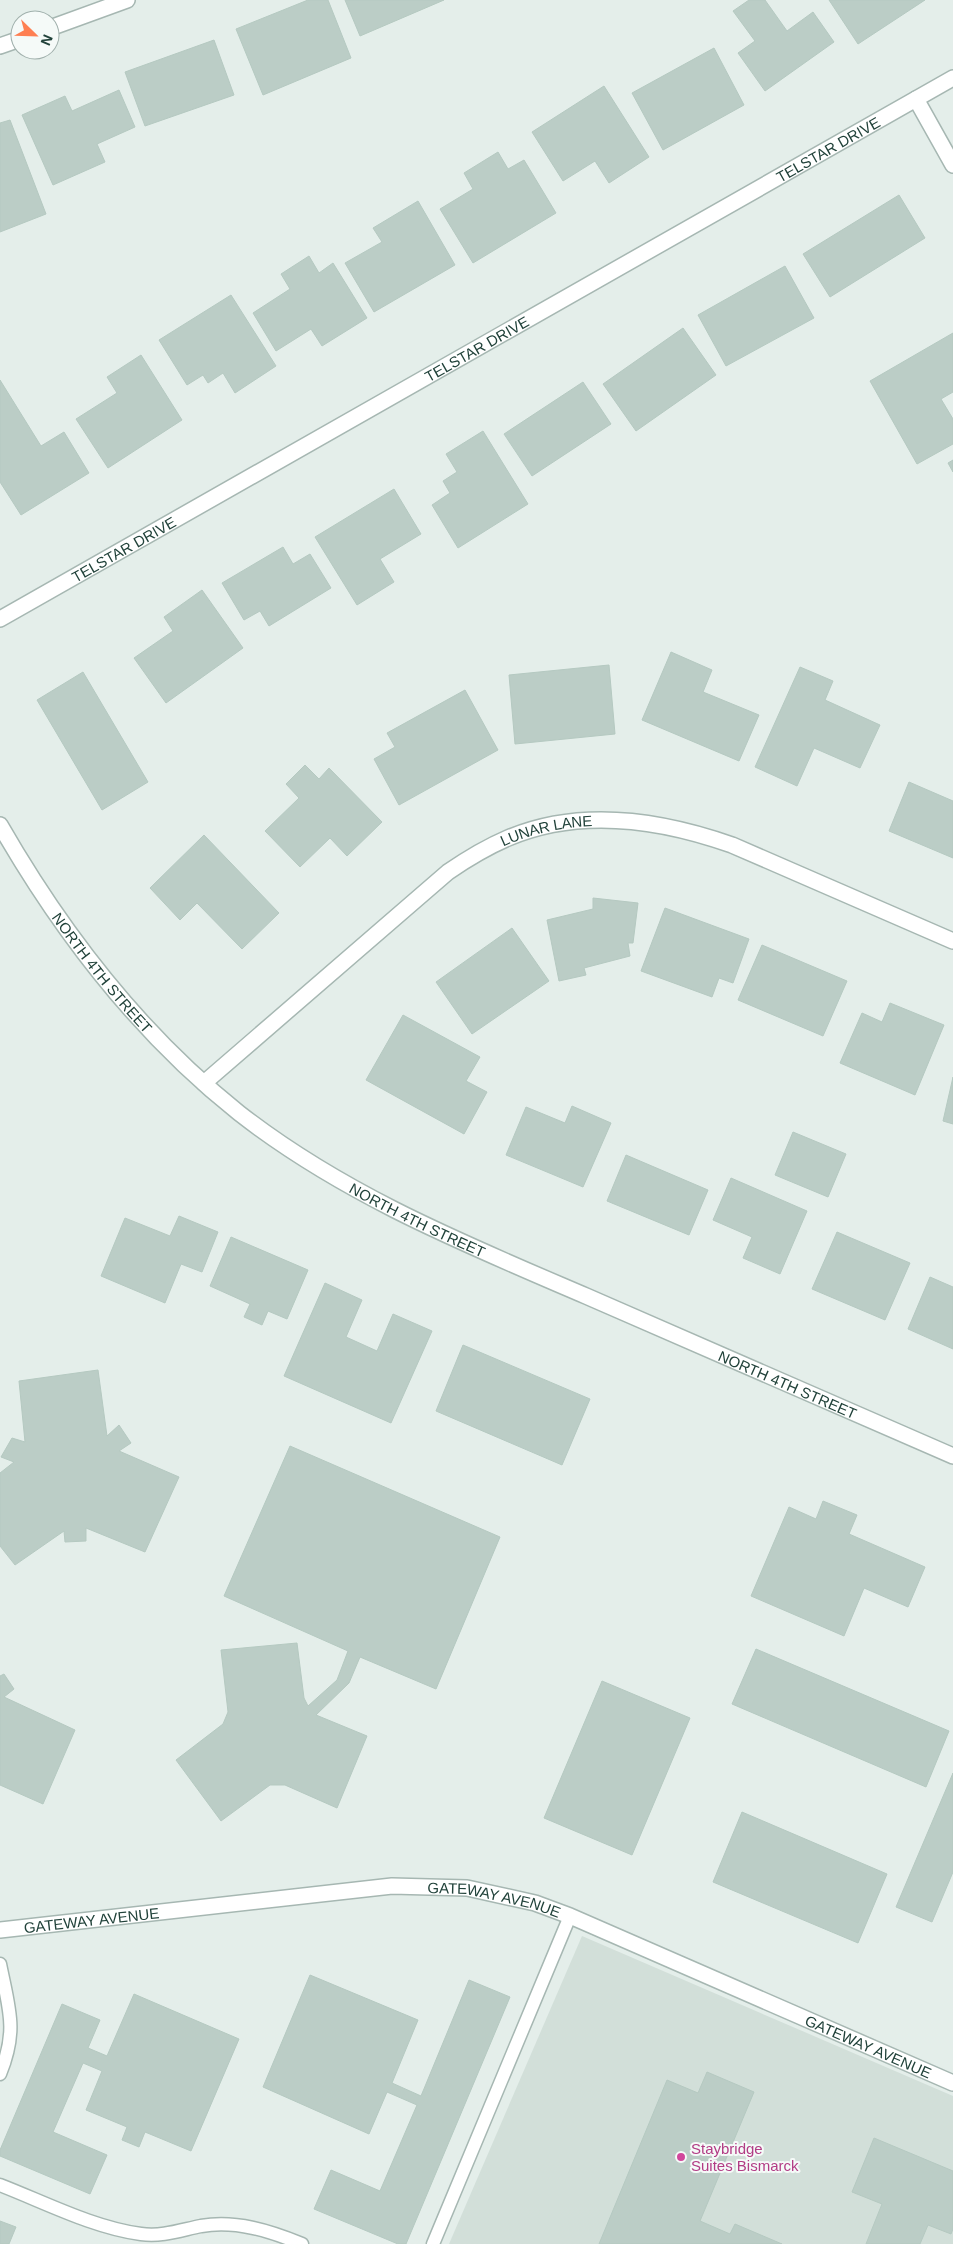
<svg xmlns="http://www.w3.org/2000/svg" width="953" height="2244" font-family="Arial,sans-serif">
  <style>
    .built { fill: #d2dfd9 }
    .building { fill: #bbcdc6; stroke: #b5c9c1 }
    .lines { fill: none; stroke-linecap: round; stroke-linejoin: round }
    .service-casing { stroke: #a6b7b2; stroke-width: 15 }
    .minor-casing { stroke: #a6b7b2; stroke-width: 18 }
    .tertiary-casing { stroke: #a6b7b2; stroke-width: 18 }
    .service { stroke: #fff; stroke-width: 12 }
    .minor { stroke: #fff; stroke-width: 15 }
    .tertiary { stroke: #fff; stroke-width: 15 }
    .hotel-dot { fill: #d1479c; stroke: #f5faf8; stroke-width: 2 }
    .labels { text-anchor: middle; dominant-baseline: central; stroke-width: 4; stroke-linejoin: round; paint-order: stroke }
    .street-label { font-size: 15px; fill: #21423a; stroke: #f5faf8 }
    .hotel-label { font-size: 15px; fill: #b23c85; stroke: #f5faf8; text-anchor: start }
  </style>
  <rect width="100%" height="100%" fill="#e4eeea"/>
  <!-- built -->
  <path class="built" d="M582,1936l371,160v148h-504z"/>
  <!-- building -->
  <path class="building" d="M308,0h20l23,58 -88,37 -27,-66z
    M345,0h99l-84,36z
    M749,0h16l22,31 26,-19 21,30 -69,49 -27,-38 17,-12 -22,-30z
    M829,0h96l-67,44z
    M214,40l20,55 -89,31 -20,-54z
    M714,48l30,57 -81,45 -31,-57z
    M604,86l45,71 -40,26 -14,-22 -32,20 -31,-49z
    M119,90l16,37 -38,17 8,18 -52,23 -31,-70 43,-19 7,15z
    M10,120l36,94 -46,18v-109z
    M498,152l10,17 16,-9 32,53 -83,50 -33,-54 33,-20 -9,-16z
    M899,195l26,43 -95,59 -27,-43z
    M418,201l37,64 -81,47 -29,-49 37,-21 -9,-14z
    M309,256l10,17 14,-10 34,55 -45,28 -11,-17 -35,22 -23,-38 37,-24 -9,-15z
    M785,266l29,52 -88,48 -28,-51z
    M231,295l45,71 -41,27 -12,-20 -15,10 -5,-8 -16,10 -28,-45z
    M683,328l33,47 -80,56 -33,-47z
    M953,333v59l-12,7 12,20v25l-36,20 -47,-83z
    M141,355l41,65 -74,48 -32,-49 41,-26 -10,-16z
    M0,380l41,66 23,-14 25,41 -68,42 -21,-33z
    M583,382l28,42 -79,52 -28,-42z
    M483,431l45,73 -70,44 -26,-43 18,-12 -7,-12 14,-9 -11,-18z
    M953,460v12l-5,-9z
    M394,489l27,45 -41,25 14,23 -37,23 -42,-68z
    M283,547l10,17 17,-10 21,34 -62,38 -9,-15 -16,9 -22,-37z
    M202,590l41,58 -77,55 -32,-45 39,-27 -9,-14z
    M671,652l41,18 -9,22 56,23 -20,46 -97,-41z
    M609,665l6,69 -100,10 -6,-69z
    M800,667l33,14 -8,19 55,25 -20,43 -46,-20 -17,38 -42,-19z
    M83,672l65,110 -46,28 -65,-110z
    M465,690l33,60 -99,55 -25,-46 21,-12 -8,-14z
    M305,765l14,14 10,-11 53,54 -35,34 -17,-18 -30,29 -35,-36 34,-33 -13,-14z
    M909,782l44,19v57l-64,-27z
    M204,835l75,78 -37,36 -45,-46 -17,17 -30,-32z
    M593,898l45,5 -5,40h-5l2,13 -46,12 2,7 -27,6 -12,-61 46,-11z
    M665,908l84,31 -16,44 -14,-5 -7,19 -71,-26z
    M512,928l37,53 -77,53 -36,-52z
    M762,945l85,36 -24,55 -85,-36z
    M890,1003l54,22 -29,70 -75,-32 22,-50 20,9z
    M403,1015l77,42 -14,24 21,11 -23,42 -98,-54z
    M953,1077v47l-10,-3z
    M572,1106l39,17 -28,64 -77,-32 20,-48 39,16z
    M793,1132l53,22 -18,43 -53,-22z
    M626,1155l82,35 -19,45 -82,-34z
    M731,1178l76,33 -27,63 -37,-16 9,-21 -39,-17z
    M179,1216l39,16 -16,40 -21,-8 -16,39 -64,-27 24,-58 45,18z
    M837,1232l73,31 -25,57 -73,-31z
    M231,1237l77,33 -21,49 -19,-8 -6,14 -18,-8 6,-13 -40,-18z
    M930,1277l23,10v62l-45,-20z
    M325,1283l37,17 -16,37 31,14 16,-37 39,17 -41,92 -107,-47z
    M463,1345l127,54 -28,66 -126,-54z
    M98,1370l9,66 12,-11 12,18 -12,8 60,26 -34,75 -59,-24v13l-21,1 -1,-11 -49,34 -15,-19v-73l14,-11 -13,-5 11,-19 13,4 -6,-61z
    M290,1446l210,91 -64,152 -76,-32 -11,26 -33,32 51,21 -30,72 -52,-23h-15l-49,36 -45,-61 47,-36 5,-12 -7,-62 76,-7 7,55 4,8 29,-26 11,-29 -124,-55z
    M823,1501l34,14 -8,19 76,33 -17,40 -44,-19 -20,48 -93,-40 38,-89 27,12z
    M756,1649l193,82 -23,56 -194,-83z
    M4,1674l10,15 -10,8 71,33 -32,74 -43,-19v-109z
    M602,1681l88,37 -58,137 -88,-37z
    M953,1773v99l-21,50 -36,-15z
    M742,1812l145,62 -29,69 -145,-61z
    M310,1975l108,45 -26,63 29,13 48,-116 41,17 -104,247h-8l-84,-35 17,-39 49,21 37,-86 -30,-13 -18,42 -106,-47z
    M134,1994l105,45 -48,112 -46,-19 -6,15 -17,-7 5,-13 -41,-17 16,-39 -19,-8 -30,69 54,23 -17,39 -90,-38v-6l62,-146 38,16 -12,28 19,8z
    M707,2072l47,20 -54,129 30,13 5,-10 47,20h-183l68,-164 31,13z
    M874,2138l79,33v58l-2,5 -23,-9 -8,19h-54l16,-40 -30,-12z
    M0,2221l16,6 -7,17h-9z"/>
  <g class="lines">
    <defs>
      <path id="service" d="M0,1964c9,45 18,66 0,110
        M0,2185c44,17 94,43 141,49 21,3 40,-4 60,-8 35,-6 69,5 101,18
        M433,2244l137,-328"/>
      <g id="minor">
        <path d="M50,28l77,-28"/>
        <path d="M0,46l20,-7"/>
        <path d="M916,99l37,66"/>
        <path id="s1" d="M0,619l953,-541"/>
        <path id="s2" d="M204,1083l244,-211c19,-13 39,-25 60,-34 73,-31 153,-18 224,7l221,96"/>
        <path id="s3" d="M0,1930l392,-44 75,2 68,15 35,13 383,167"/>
      </g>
      <g id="tertiary">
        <path id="s4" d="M0,825c62,108 141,210 239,288 105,82 226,131 347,183 123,54 245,107 367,160"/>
      </g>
    </defs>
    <!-- service casing -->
    <use href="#service" class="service-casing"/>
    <!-- minor casing -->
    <use href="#minor" class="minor-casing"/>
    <!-- tertiary casing -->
    <use href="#tertiary" class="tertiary-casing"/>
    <!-- service -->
    <use href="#service" class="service"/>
    <!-- minor -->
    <use href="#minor" class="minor"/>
    <!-- tertiary -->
    <use href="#tertiary" class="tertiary"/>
  </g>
  <!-- markers -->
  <circle class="hotel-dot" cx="681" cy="2157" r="5"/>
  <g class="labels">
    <!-- street labels -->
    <g class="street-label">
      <text stroke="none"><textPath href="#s1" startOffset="952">TELSTAR DRIVE</textPath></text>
      <text stroke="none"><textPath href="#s1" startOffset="548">TELSTAR DRIVE</textPath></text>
      <text stroke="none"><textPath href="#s1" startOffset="142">TELSTAR DRIVE</textPath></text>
      <text stroke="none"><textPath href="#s2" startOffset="431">LUNAR LANE</textPath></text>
      <text stroke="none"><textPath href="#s4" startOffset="180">NORTH 4TH STREET</textPath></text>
      <text stroke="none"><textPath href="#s4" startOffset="585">NORTH 4TH STREET</textPath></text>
      <text stroke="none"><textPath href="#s4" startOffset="990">NORTH 4TH STREET</textPath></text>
      <text stroke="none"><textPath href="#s3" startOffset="498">GATEWAY AVENUE</textPath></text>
      <text stroke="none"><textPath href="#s3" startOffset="92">GATEWAY AVENUE</textPath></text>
      <text stroke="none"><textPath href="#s3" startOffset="902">GATEWAY AVENUE</textPath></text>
    </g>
    <!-- hotel labels -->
    <g class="hotel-label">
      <text x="691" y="2148">Staybridge<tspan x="691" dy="17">Suites Bismarck</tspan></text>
    </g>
  </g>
  <!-- north arrow -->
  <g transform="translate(35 35) rotate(113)"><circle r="24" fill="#f5faf8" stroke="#a0b0ac"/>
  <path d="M0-4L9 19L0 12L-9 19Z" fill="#fe7f52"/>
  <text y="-8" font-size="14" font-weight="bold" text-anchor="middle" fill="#21423a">N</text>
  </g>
</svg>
